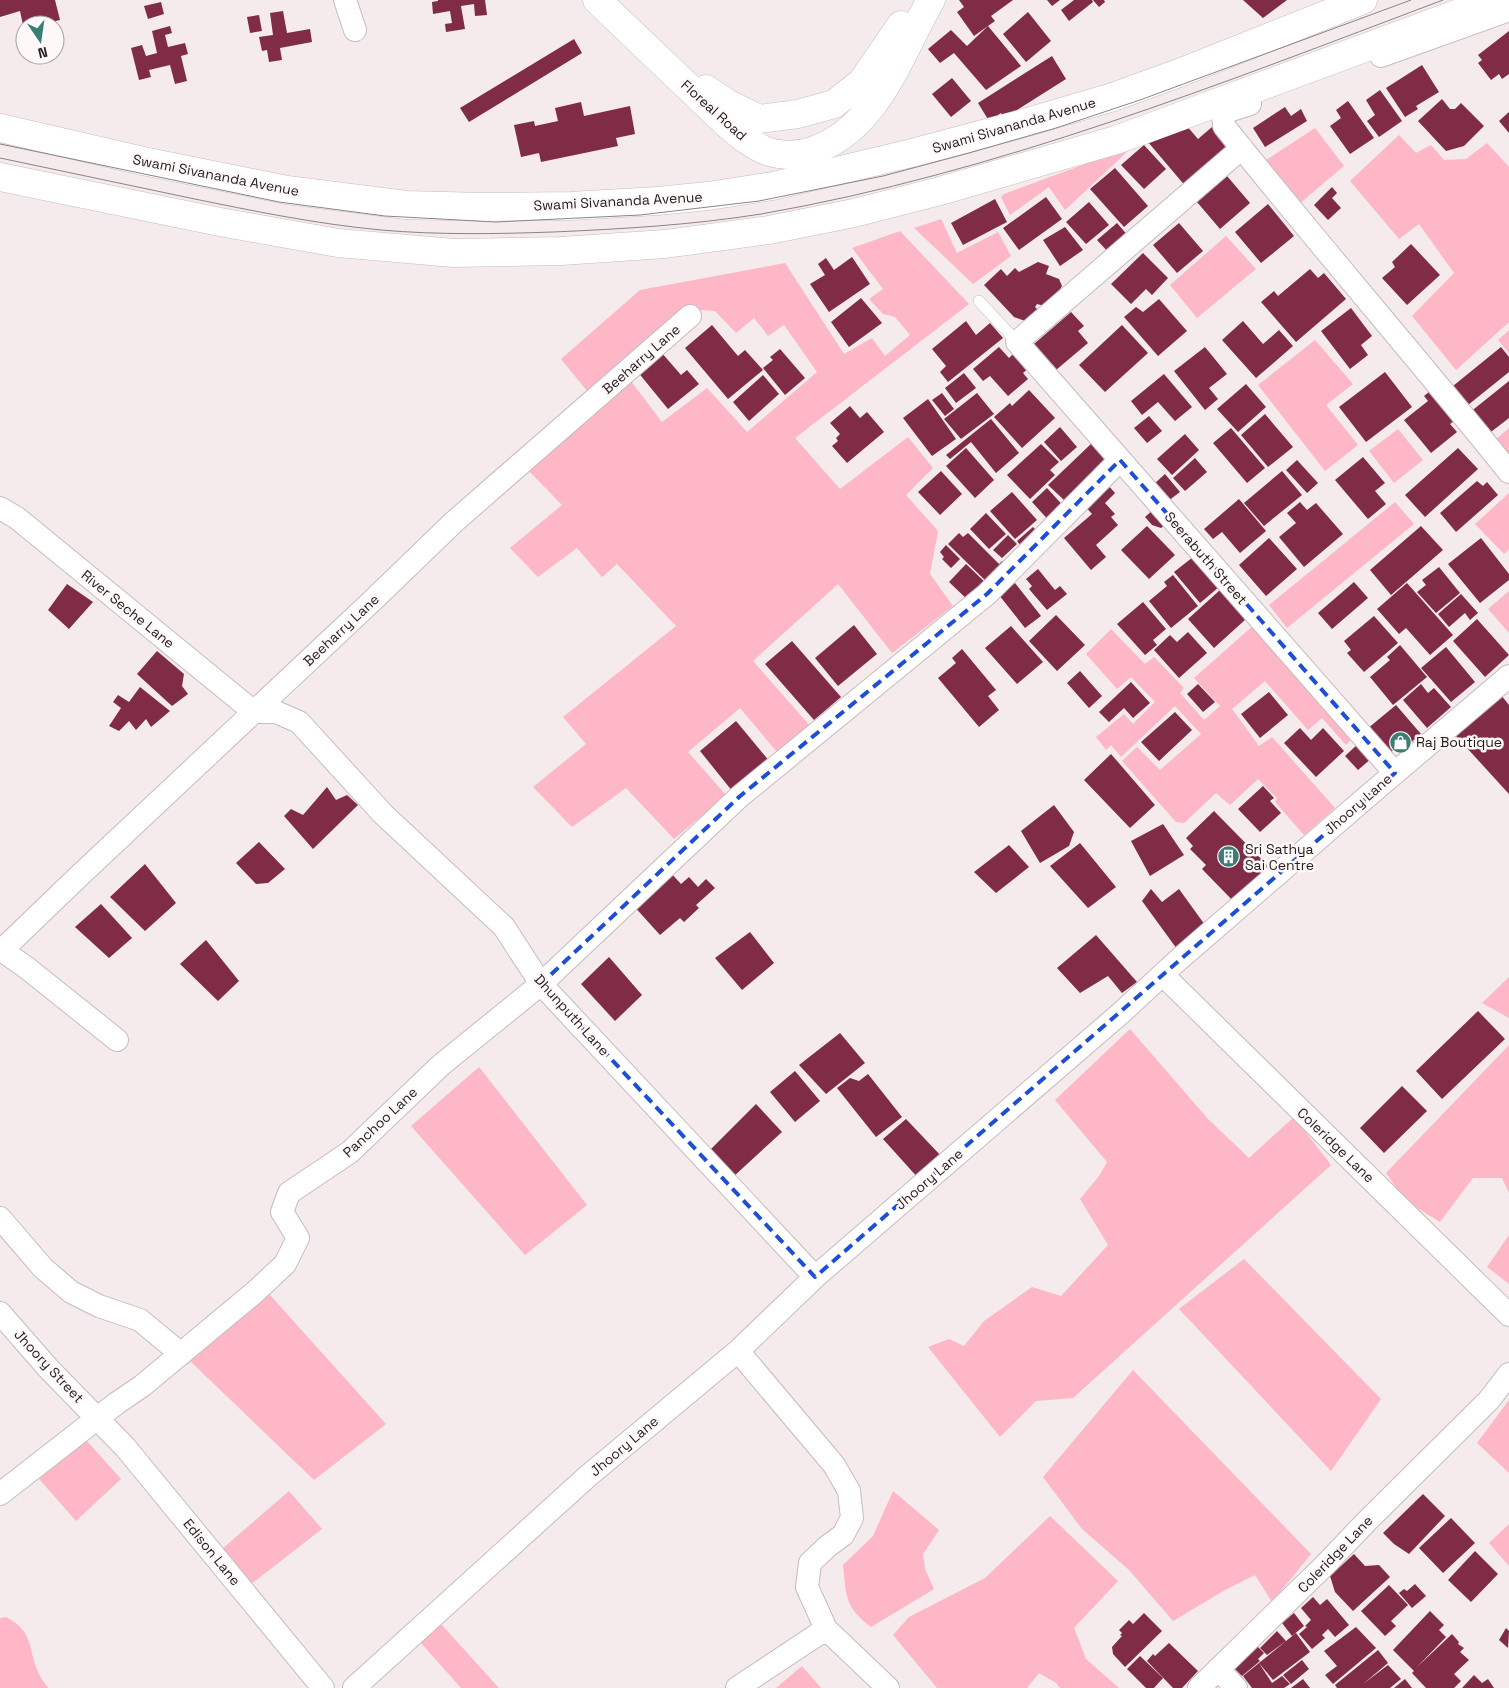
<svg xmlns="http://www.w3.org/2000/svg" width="1509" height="1688" font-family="'Space Grotesk',sans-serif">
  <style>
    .green { fill: #fdb7c6 }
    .building { fill: #802c47 }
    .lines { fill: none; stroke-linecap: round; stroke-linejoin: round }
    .service-casing { stroke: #c6bbbe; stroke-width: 12 }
    .minor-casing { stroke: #c6bbbe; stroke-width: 24 }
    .tertiary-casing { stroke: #c6bbbe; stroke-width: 29 }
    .secondary-casing { stroke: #c6bbbe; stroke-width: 29 }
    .service { stroke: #fff; stroke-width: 11 }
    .minor { stroke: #fff; stroke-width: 22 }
    .tertiary { stroke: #fff; stroke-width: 28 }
    .secondary { stroke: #fff; stroke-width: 28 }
    .tram { stroke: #8b8485; stroke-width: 1 }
    .marked { fill: none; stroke: #1d4ed8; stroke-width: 4; stroke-dasharray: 10 6; stroke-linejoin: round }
    .labels { text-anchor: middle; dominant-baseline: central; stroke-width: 5; stroke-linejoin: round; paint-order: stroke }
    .street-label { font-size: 14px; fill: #211d1e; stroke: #fff8f9 }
    .poi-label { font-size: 14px; fill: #211d1e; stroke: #fff8f9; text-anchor: start }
  </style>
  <rect width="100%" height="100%" fill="#f5eaec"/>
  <!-- green -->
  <path class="green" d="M1315,128l29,38 -45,38 -36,-42z
    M1399,135l17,18 15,-8 13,15 22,-1 21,-16 22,24v155l-53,48 -44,-54 42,-43 -35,-49 -20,15 -49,-58z
    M1129,150l-64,60 -16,-23 -39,28 -9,-18 3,-3 92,-34z
    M941,219l16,34 41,-21 13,24 -38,28 -59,-56z
    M900,231l69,73 -174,134 45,51 68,-52 25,31 -27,27 32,36 -8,43 23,32 -61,47 -54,-69 -85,77 57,65 -33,26 -37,-44 -52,44 38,43 -52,44 -48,-51 -54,39 -39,-40 53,-43 -23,-27 113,-91 -59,-62 -15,13 -25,-29 -39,29 -28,-29 52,-43 -35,-36 103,-89 32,42 45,-34 40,44 70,-60 -33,-47 -16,11 -14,-18 -18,15 -21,-22 -29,-2 -99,82 -26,-32 79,-69 145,-27 59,91 28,-16 13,18 25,-21 -15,-18 -12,-3 -14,-15 14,-10 -31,-41z
    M1226,236l30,33 -59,49 -27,-33z
    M1509,330v23l-11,-13z
    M1315,340l38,44 -27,21 32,40 -33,26 -67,-86z
    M1509,428v30l-15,-17z
    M1398,429l25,31 -29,23 -25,-32z
    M1509,493v56l-5,5 -29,-30z
    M1395,502l19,22 -127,104 -18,-23z
    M1509,591v42l-21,-24z
    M1255,624l99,112 -8,9 -24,-27 -14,12 -43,-49 -33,28 27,37 13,-9 63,71 -31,27 -29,-33 2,-4 -19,-19 -28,26 -14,-12 -32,30 -8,-1 -54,-61 15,-14 23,23 41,-36 -26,-28 -54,51 -10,-12 -5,5 -10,-13 28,-23 9,10 22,-22 -24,-25 -14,12 -31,-35 25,-25 34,35 9,-7 30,31 -4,5 24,27 16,-14 -26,-28z
    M1509,977v41l-27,-15z
    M1130,1029l78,90 41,39 45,-41 37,48 -258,233 -37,3 -36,36 -72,-90 21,-8 15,7 20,-25 48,-34 29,9 47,-51 -28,-46 19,-23 8,-14 -52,-62z
    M1509,1045v148l-7,-15h-29l-33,44 -34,-21 -20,-28z
    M479,1067l108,138 -62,50 -114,-129z
    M1509,1235v49l-22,-17z
    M1244,1259l137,140 -50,72 -152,-162z
    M269,1294l117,130 -72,56 -125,-120z
    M1133,1370l178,184 -39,48 -17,-27 -30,15 -52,31 -44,-51 -47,-41 -39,-52z
    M1509,1400v73l-32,-30z
    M86,1440l35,39 -45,42 -37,-42z
    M289,1491l33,38 -71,55 -29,-35z
    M893,1491l46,39 -16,24 2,15 9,20 -63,38c-26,-19 -25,-32 -28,-62l30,-29z
    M1050,1516l68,65 -44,47 12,31 33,29h-59l-4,-5 -17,-10 -12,15h-90l-44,-53 16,-18 76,-39z
    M1509,1524v42l-20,-23z
    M6,1617c29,15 21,32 33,57 2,5 6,9 9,14h-48v-70z
    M440,1623l59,65h-38l-41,-46z
    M802,1666l19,22h-45z"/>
  <!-- building -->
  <path class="building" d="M0,0h55l5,20 -21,5h-16l-3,-14 -20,6z
    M438,0h47l2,15 -12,1 -1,-12 -13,2 4,23 -19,3 -1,-8 7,-1 -2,-12 -17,3 -1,-12 6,-1z
    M959,0h54l-22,16 4,5 -21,15 -17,-24 7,-5z
    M1047,0h13l-8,6z
    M1074,0h18l1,2 -24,19 -8,-11z
    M1093,0h11l1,2 -6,5z
    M1243,0h44l-24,18z
    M161,2l3,12 -16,5 -4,-13z
    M283,11l4,22 23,-4 2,13 -32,6 2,12 -13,2 -2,-12 -5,1 -3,-14 14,-2 -3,-22z
    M1028,12l23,29 -25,21 -23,-28z
    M259,15l3,16 -12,2 -3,-16z
    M170,26l2,7 -7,2 3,12 17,-4 3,11 -7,2 6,25 -12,3 -5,-19 -21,5 2,7 -12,3 -8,-32 11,-3 4,11 11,-3 -5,-22z
    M988,26l33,40 -35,24 -32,-37 -14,10 -12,-14 23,-19 16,16z
    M1509,31v43l-7,5 -3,-5 -8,6 -13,-17 4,-3 -4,-5z
    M574,39l8,14 -113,69 -9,-14z
    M1052,56l14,23 -49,31 4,6 -13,8 -7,-11 -12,8 -11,-18z
    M1422,65l17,27 -23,14 2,3 -13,8 -19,-29z
    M952,78l19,23 -20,16 -19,-23z
    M1380,90l22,31 -23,16 -12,-16 8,-6 -9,-15z
    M1442,99l8,10h5l6,-6 23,23 -20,20 -18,5 -28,-30z
    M1348,101l26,37 -24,16 -20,-28 11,-8 -5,-8z
    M581,102l3,14 46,-10 5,28 -19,4 2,8 -77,16 -2,-9 -18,4 -7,-32 20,-4 1,5 23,-5 -3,-13z
    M1285,107l6,9 10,-7 6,12 -42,26 -12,-19z
    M1509,112v21l-10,-12z
    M1186,125l12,14 14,-12 20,22 -45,39 -39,-46z
    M1144,145l22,24 -22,20 -23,-24z
    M1115,168l33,38 -24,21 -34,-38z
    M1227,176l23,27 -30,26 -23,-27z
    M1332,187l5,6 -5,5 9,10 -13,12 -14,-15z
    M1046,197l16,22 -43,31 -16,-22z
    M995,199l12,23 -44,23 -12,-22z
    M1089,202l20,23 -23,19 -20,-22z
    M1268,204l26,32 -33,27 -26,-31z
    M1117,223l13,15 -20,16 -13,-14z
    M1179,223l24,28 -26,22 -24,-28z
    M1065,227l18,23 -23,16 -17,-26z
    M1411,244l29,31 -33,30 -25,-27 13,-11 -3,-5z
    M1143,253l25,25 -16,17 -6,-6 -15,15 -20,-20z
    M852,257l18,27 -41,28 -19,-28 15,-9 -7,-11 8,-6 8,12z
    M1038,262l11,4 -3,8 13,5 3,7 -13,21 -12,-3 -2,3 4,4 -11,11 -14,-5 -30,-32 17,-16 6,7 8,-8 4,4z
    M1310,269l8,9 6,-5 22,26 -50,43 -35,-40 13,-11 4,5z
    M861,298l21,25 -33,24 -18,-25z
    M1159,299l28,32 -29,25 -34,-39 12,-10 7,5z
    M1351,308l21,28 -11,9 7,10 -18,14 -29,-38z
    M1071,312l13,14 -6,5 10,12 -32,27 -22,-26z
    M966,321l10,14 14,-12 13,15 -55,44 -8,-10 6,-6 -14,-17z
    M1243,321l20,23 16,-14 14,16 -37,32 -34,-38z
    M712,325l26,31 7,-6 18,20 -35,29 -43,-51z
    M1122,325l26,28 -43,39 -26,-27z
    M999,347l10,11 7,-7 14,16 -7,6 5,6 -20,17 -18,-20 -7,5 -10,-12z
    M1205,347l22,27 -18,14 9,11 -13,11 -31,-39z
    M1501,347l8,10v15l-41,33 -15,-19z
    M780,349l25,29 -20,17 -22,-27 10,-8 -3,-3z
    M661,352l20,23 6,-5 12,14 -31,25 -31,-38z
    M1385,372l27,35 -46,35 -27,-35z
    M964,373l12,15 -20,15 -11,-15z
    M1164,374l28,33 -17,14 -17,-19 -16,13 -11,-14z
    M763,375l16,19 -30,27 -16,-19z
    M1509,381v37l-22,17 -18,-22z
    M1246,384l20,23 -28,25 -21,-23z
    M1435,387l24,30 -9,7 7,8 -26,21 -27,-33 24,-19 -4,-5z
    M1029,390l26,28 -33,30 -28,-31 16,-14 2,3z
    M942,393l12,16 -9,7 -13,-16z
    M977,393l17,21 -33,25 -17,-20z
    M928,399l28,40 -24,17 -29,-38z
    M850,406l10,12 7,-6 17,20 -37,31 -15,-17 6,-5 -2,-3 4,-4 -10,-11z
    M1265,414l28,33 -25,20 -27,-32z
    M1149,416l13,15 -15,12 -13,-15z
    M991,419l28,34 -23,20 -25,-31 -21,17 -4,-4z
    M1060,427l17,20 -16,14 -17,-19z
    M1231,428l34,40 -18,15 -34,-40z
    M1185,434l14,16 -27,25 -15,-16z
    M1092,443l17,18 -45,39 -16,-15z
    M1041,444l18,18 -9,8 5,5 -25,24 -23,-24z
    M966,448l28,32 -19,18 -29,-32z
    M1458,448l20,21 -53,48 -20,-22z
    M1363,457l22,26 -10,8 11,13 -18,15 -33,-39z
    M1195,458l12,14 -22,19 -12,-13z
    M1297,460l21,23 -11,10 -21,-23z
    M941,471l21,23 -22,21 -22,-23z
    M1282,471l20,24 -38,31 -20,-23z
    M1165,474l15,18 -12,9 -14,-17z
    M1477,481l6,5 4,-4 11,13 -42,37 -16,-19z
    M1107,484l8,9 -10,10 10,11 -4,3 7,8 -22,20 10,12 -15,13 -27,-32 28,-24 -8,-9z
    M1047,488l20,22 -15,14 -20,-22z
    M1012,492l25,28 -22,19 -25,-28z
    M1239,499l27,32 -26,22 -18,-21 -9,7 -9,-10z
    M1300,502l7,8 9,-7 27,31 -39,33 -25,-30 17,-14 -9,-10z
    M1155,508l13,14 -7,6 -9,-3 -7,-8z
    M986,513l20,21 -17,15 -19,-20z
    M1147,526l28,29 -26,24 -28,-29z
    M1421,526l22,24 -52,45 -21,-25z
    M1033,527l9,10 -17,14 -8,-10z
    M959,533l4,4 5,-4 31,31 3,-3 7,7 -18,18 -43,-42z
    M1008,535l9,9 -15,14 -9,-8z
    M1269,538l28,31 -31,27 -27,-31z
    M1481,538l28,36v6l-29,23 -32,-39z
    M946,545l14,14 -9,9 -9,-9 2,-2 -4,-5z
    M1193,557l26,30 -19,16 -26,-31z
    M966,564l22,21 -17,18 -22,-21z
    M1439,567l21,26 -24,20 -19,-21 9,-7 -4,-5z
    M1038,569l17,21 5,-4 7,8 -20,16 -18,-21 3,-3 -6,-7z
    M1173,575l25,31 -27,22 -22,-27 18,-15 -3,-4z
    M1354,582l14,16 -36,31 -14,-16z
    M1015,583l26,33 -16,12 -26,-33z
    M1407,583l46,52 -23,20 -24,-27 -7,6 -22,-25z
    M67,584l26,18 -24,27 -21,-19z
    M1220,590l26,29 -32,29 -26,-29z
    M1461,594l17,19 -8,7 -5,-7 -16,14 -11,-13z
    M1143,602l23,27 -13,11 4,5 -12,10 -28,-31z
    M1056,615l29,30 -28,26 -28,-30z
    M1374,616l24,27 -34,29 -17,-19 4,-3 -7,-9z
    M1477,619l32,36 -24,22 -32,-36z
    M854,625l23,29 -39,32 -23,-28z
    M1011,626l32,36 -26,22 -32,-36z
    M1188,632l19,21 -28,25 -25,-28 16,-15 7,7z
    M792,641l49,56 -27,23 -49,-56z
    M1400,645l27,32 -34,28 -23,-28 20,-17 -3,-3z
    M1446,647l29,35 -24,20 -30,-34z
    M962,649l34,41 -8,6 11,14 -20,17 -41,-49 18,-15 -4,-5z
    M157,651l27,23 -2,12 6,8 -16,12 -35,-32z
    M1080,671l22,25 -13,12 -22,-25z
    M1131,682l19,21 -17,15 -9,-10 -15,14 -10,-10z
    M1198,684l17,18 -12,10 -16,-18z
    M1421,684l7,9 6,-5 17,19 -24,21 -24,-28z
    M140,687l30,24 -19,16 -5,-8 -10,11 -7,-9 -10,10 -10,-5 12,-18 -8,-6 5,-7 11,7z
    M1269,692l19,23 -28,23 -19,-24z
    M1501,695l8,10v89l-53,-58z
    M1396,705l25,29 -19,16 -8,1h-6l-21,-22z
    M1175,712l17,18 -33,31 -18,-19z
    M736,721l34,41 -37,30 -33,-41z
    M1300,728l11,12 12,-12 21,23 -28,26 -32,-34z
    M1359,743l13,15 -14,12 -13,-14z
    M1111,754l44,51 -25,23 -46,-48z
    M1263,786l11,12 -4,3 11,12 -21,19 -22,-23z
    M327,787l9,13 11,-5 11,10 -45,44 -29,-33 7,-7 12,6z
    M1054,805l20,27 -5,14 -29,17 -19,-32z
    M1214,811l59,60 -35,35 -36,-37 4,-4 -16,-16 3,-3 -7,-8z
    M1163,824l21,31 -34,21 -19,-35z
    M259,842l26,27 -17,14 -12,1 -20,-21z
    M1080,843l36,44 -28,21 -38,-42z
    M1009,845l20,22 -33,26 -22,-21z
    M145,864l31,39 -31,28 -35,-34z
    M669,871l12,13 8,-7 9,10 8,-8 9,9 -19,17 3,3 -15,14 -4,-4 -20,17 -28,-31z
    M1151,889l11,13 17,-13 26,36 -28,24 -35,-48z
    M101,904l31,34 -23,20 -34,-31z
    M750,932l24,31 -32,27 -27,-32z
    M1096,935l41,47 -15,11 -14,-17 -28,17 -23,-25z
    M206,940l33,41 -21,20 -38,-37z
    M609,957l33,38 -27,26 -34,-37z
    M1478,1011l27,28 -63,60 -26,-28z
    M840,1033l25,30 -39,31 -27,-29z
    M795,1071l25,30 -25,21 -25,-30z
    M868,1074l34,43 -26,20 -39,-49 13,-10 9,3z
    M1402,1086l25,25 -43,42 -24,-25z
    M756,1104l26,28 -49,45 -24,-26z
    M906,1119l37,39 -24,21 -36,-40z
    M1423,1494l22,22 -36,38 -15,-10 -11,-11z
    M1451,1518l24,25 -32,30 -24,-25z
    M1475,1551l23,23 -27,28 -23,-22z
    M1354,1554l11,12 14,-1 11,12 -37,34 -18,-19 -5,-16z
    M1415,1584l11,12 -14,12 -13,-15 5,-4 3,2z
    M1389,1585l19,20 -17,16 5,5 -11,10 -24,-25z
    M1313,1597l7,8 7,-6 22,26 -14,12 -7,-8 -6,6 3,3 -13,11 -13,-15 8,-7 -2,-1 6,-6 -10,-12z
    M1430,1611l14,14 -5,5 7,7 -29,30 35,-33 7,8 -1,2 6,4 -4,4 9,8 -15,14 7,7 -7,7h-28l-14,-15 2,-2 -21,-21z
    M1144,1613l18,18 -37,36 -12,-13 -1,-7 10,-11 -2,-1 2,-2 -3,-3 10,-10 4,4z
    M1294,1613l10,13 -12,10 -10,-13z
    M1356,1627l20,21 -43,36 -8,-9 12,-9 -13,-15z
    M1506,1628l3,3 -1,17 -9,-8z
    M1277,1631l9,10 -19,14 -7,-7z
    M1296,1633l14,19 -37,28 -14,-17z
    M1169,1643l29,28 -16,17h-9l-26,-27 6,-7 2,2z
    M1256,1645l8,8 -6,6 2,2 -18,15 -9,-9z
    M1378,1650l10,13 -25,21 25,-19 13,14 -11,9h-53l-2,-3z
    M1140,1656l23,22 -9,10h-8l-19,-19z
    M1302,1660l7,9 -18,15 -8,-9z
    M1259,1663l13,20 10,-7 8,8 -6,4h-32l-9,-12z
    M1474,1675l8,8 6,-4 6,9h-32z
    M1303,1679l7,9h-19z
    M1405,1679l7,9h-18z"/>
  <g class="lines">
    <defs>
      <path id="service" d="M979,301l38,41"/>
      <path id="minor" d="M345,0l10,30
        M1381,56l128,-46
        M1250,104l-22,7 -5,4 1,11c93,117 192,230 285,346
        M1242,148l-225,194 378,431
        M0,508l17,10 237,194h22l23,10 84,92 121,113 37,57 274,293
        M0,949l27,19 90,72
        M0,952l78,-75 293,-275 84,-81 235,-205
        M1163,975l346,340
        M0,1218l43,50 28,24 28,14 41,14 41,34
        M0,1313l48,55 77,79 198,241
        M738,1351l96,114 15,26 3,27 -9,17 -15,11 -18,17 -3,24 19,42 62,59
        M0,1494l117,-91 25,-17 113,-94 30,-28 13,-26 -16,-26 7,-19 61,-41 91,-87 100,-81 198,-187 248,-203 133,-134
        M1218,1669l18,19
        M354,1688l234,-212 150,-125 77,-74 306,-264 55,-51 186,-161 147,-125
        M737,1688l89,-59
        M1199,1688l126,-123 42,-44 122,-121 20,-26"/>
      <path id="tertiary" d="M0,128l143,33 144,29 119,15 78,2 87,-1 86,-5 51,-5 65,-10 139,-33 105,-28 96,-28 66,-24 184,-73
        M0,177l220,45 118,21 116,10 107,-2 104,-7 104,-14 85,-17 86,-22 176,-51 378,-140"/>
      <path id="secondary" d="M597,0l130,124c12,10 23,20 37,26 16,6 33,6 48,1 66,-22 87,-96 119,-151
        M706,89l21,14 32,16 39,-5 36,-10 28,-22 39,-57"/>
    </defs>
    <!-- service casing -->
    <use href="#service" class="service-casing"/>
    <!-- minor casing -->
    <use href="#minor" class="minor-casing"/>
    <!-- tertiary casing -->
    <use href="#tertiary" class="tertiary-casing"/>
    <!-- secondary casing -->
    <use href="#secondary" class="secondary-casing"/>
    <!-- service -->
    <use href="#service" class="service"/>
    <!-- minor -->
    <use href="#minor" class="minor"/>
    <!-- tertiary -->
    <use href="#tertiary" class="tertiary"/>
    <!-- secondary -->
    <use href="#secondary" class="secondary"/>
    <!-- tram -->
    <path class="tram" d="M0,144l279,58 106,14 111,6 144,-7 119,-14 124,-25 86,-23 87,-25 84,-28 271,-100
      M0,158c63,13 127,27 190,40 63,13 127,26 191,32 57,5 115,4 172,2 69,-3 139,-7 208,-18 236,-41 459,-130 682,-214"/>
  </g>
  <!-- marked area -->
  <path class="marked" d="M1120,460l275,313 -580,504 -274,-293 198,-187 248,-203z"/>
  <!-- icons -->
  <defs>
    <symbol id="shop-disc" viewBox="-11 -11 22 22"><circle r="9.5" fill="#397f76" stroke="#fff8f9"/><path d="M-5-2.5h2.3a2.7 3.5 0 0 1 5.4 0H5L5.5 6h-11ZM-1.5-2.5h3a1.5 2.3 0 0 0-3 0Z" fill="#fff"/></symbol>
    <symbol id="building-disc" viewBox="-11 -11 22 22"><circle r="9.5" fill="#397f76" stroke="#fff8f9"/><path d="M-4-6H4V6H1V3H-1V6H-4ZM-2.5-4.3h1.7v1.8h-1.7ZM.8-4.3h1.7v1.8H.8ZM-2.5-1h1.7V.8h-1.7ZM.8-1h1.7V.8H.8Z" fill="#fff"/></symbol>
  </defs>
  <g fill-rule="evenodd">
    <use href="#shop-disc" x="1388" y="730" width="25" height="25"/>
    <use href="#building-disc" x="1216" y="844" width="25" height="25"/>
  </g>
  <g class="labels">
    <!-- street labels -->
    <g class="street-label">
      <text transform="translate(714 110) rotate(42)">Floreal Road</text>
      <text transform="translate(1014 125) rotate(-16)">Swami Sivananda Avenue</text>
      <text transform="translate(216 175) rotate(11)">Swami Sivananda Avenue</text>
      <text transform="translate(618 201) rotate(-3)">Swami Sivananda Avenue</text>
      <text transform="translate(641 359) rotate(-41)">Beeharry Lane</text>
      <text transform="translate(1206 558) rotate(49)">Seerabuth Street</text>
      <text transform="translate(128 609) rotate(39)">River Seche Lane</text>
      <text transform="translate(341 630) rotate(-43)">Beeharry Lane</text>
      <text transform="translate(1358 804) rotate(-41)">Jhoory Lane</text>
      <text transform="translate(572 1015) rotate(48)">Dhunputh Lane</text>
      <text transform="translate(380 1122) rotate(-43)">Panchoo Lane</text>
      <text transform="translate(1336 1145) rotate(44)">Coleridge Lane</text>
      <text transform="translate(929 1179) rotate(-41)">Jhoory Lane</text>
      <text transform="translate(49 1366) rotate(47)">Jhoory Street</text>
      <text transform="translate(624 1446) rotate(-40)">Jhoory Lane</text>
      <text transform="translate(212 1552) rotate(51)">Edison Lane</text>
      <text transform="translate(1335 1554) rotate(-46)">Coleridge Lane</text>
    </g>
    <!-- poi labels -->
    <g class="poi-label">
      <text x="1416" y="742">Raj Boutique</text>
      <text x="1245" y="849">Sri Sathya<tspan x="1245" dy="16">Sai Centre</tspan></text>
    </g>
  </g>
  <!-- north arrow -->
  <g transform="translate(40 40) rotate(167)"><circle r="24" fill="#fff8f9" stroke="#a6a0a1"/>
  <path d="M0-4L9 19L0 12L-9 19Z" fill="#397f76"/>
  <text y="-8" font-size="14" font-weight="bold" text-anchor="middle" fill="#211d1e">N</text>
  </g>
</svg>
